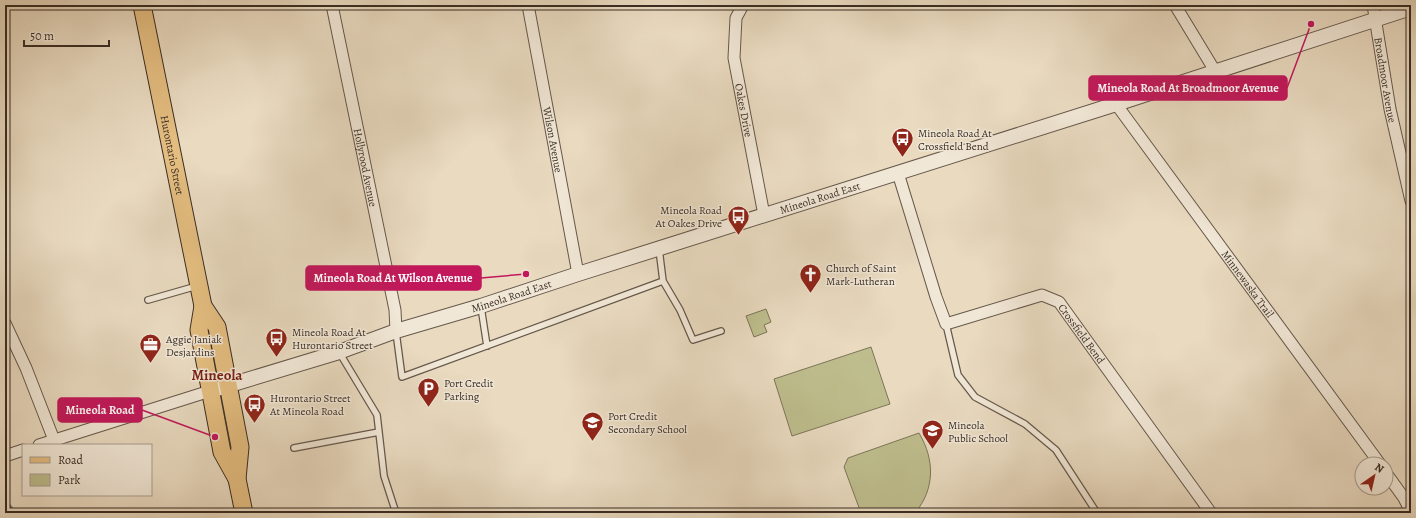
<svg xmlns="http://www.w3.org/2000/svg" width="1416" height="518" font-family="Alegreya,serif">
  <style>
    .green { fill: #bebd8d; stroke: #7c7558 }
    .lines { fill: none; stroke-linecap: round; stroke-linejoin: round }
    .stream { stroke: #72827c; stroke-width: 3.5 }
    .service-casing { stroke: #65584b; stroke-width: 8 }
    .minor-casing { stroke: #65584b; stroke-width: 13 }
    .tertiary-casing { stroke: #65584b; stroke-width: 16 }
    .primary-casing { stroke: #392d24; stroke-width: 19 }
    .service { stroke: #f1e7d6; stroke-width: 5.5 }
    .minor { stroke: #f1e7d6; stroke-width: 11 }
    .tertiary { stroke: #f1e7d6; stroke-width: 14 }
    .primary { stroke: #e4bd80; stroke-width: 17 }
    .labels { text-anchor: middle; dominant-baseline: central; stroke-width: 3; stroke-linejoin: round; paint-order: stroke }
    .street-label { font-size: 11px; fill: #392d24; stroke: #f1e7d6 }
    .poi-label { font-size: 11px; fill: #392d24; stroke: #f1e7d6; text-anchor: start }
    .district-label { font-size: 15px; font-weight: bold; fill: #7a1f14; stroke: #f1e7d6 }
    .leader { fill: none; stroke: #c2185b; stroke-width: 1.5 }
    .callout-dot { fill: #c2185b; stroke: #f1e7d6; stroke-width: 1.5 }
    .callout { fill: #c2185b; stroke: #c2185b; stroke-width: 1.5 }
    .callout-label { font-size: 12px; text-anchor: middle; font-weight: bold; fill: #fff }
  </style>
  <rect width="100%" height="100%" fill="#e9dac0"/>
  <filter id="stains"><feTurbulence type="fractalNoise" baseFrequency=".005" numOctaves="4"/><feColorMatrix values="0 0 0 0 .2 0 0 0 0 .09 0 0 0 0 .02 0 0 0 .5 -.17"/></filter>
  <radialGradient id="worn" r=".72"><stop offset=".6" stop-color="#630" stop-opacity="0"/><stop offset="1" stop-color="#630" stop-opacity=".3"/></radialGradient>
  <!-- green -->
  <path class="green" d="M766,309l5,13 -7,3 3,7 -13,5 -8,-21z
    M871,347l19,57 -98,32 -18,-57z
    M919,433c16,27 16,56 -4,80h-54l-17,-46 4,-9z"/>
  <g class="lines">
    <!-- stream -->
    <path class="stream" d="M5,500l10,13"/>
    <defs>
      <path id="service" d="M663,281l17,29 13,30 28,-9
        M148,300l49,-14
        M481,307l6,39
        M946,324l12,51 17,22 50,27 31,26 41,63
        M396,332l6,45 261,-96 -4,-32
        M339,352l38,63 7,61 12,37
        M294,448l85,-16"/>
      <g id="minor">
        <path id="s1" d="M332,5l63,305 1,21"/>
        <path id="s2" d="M528,5l50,269"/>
        <path id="s3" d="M743,5l-7,13 -2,40 30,157"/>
        <path d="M1175,5l40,66"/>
        <path id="s4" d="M1373,5l17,104 21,92"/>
        <path id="s5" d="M1116,104l264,360"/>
        <path id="s6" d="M898,173l38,124 10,27 96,-29 17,7 152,211"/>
        <path d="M5,323l21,45 28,72"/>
        <path d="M39,445l171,-54"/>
        <path d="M5,456l18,-6"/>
        <path d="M1386,473l18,25 7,14"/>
      </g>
      <g id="tertiary">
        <path id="s7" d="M210,391l129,-39 57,-21 85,-25 97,-32 538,-170 295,-96"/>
      </g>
      <g id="primary">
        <path id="s8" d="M142,5l61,301 14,21 23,120 -3,32 7,34"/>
        <path d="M203,306l-4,24 23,122 15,27"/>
      </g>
    </defs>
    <!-- service casing -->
    <use href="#service" class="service-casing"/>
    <!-- minor casing -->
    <use href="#minor" class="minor-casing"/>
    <!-- tertiary casing -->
    <use href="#tertiary" class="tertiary-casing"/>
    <!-- primary casing -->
    <use href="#primary" class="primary-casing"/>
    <!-- service -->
    <use href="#service" class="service"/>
    <!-- minor -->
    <use href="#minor" class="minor"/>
    <!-- tertiary -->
    <use href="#tertiary" class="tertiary"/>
    <!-- primary -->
    <use href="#primary" class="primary"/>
  </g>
  <!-- icons -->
  <defs>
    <symbol id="bus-pin" viewBox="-11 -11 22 30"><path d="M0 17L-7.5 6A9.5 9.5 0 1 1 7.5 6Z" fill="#8f2418" stroke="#f1e7d6"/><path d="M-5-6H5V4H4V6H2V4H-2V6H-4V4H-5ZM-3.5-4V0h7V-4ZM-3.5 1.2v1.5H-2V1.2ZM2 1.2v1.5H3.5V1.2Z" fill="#fff"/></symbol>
    <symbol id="church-pin" viewBox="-11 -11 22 30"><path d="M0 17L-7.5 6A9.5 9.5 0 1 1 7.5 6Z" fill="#8f2418" stroke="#f1e7d6"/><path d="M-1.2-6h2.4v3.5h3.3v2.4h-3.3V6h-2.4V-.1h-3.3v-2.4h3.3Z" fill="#fff"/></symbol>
    <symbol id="office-pin" viewBox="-11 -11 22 30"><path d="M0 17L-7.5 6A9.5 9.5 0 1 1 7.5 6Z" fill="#8f2418" stroke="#f1e7d6"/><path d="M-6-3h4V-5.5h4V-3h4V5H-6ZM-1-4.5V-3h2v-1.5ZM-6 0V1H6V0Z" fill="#fff"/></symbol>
    <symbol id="parking-pin" viewBox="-11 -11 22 30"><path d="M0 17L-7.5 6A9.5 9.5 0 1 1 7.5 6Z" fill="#8f2418" stroke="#f1e7d6"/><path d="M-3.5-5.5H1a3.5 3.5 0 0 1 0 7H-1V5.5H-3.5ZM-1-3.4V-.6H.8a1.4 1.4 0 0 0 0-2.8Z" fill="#fff"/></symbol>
    <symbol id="school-pin" viewBox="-11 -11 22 30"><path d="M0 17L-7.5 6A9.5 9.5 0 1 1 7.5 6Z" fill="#8f2418" stroke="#f1e7d6"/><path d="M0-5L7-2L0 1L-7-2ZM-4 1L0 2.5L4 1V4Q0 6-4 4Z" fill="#fff"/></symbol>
  </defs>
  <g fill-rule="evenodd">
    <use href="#bus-pin" x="890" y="126" width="25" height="34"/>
    <use href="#bus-pin" x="726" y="204" width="25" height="34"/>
    <use href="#church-pin" x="798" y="262" width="25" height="34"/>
    <use href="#bus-pin" x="264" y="326" width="25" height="34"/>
    <use href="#office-pin" x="138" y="332" width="25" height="34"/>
    <use href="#parking-pin" x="416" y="376" width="25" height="34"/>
    <use href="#bus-pin" x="242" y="392" width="25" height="34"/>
    <use href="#school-pin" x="580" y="410" width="25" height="34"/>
    <use href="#school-pin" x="920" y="418" width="25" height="34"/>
  </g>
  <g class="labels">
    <!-- street labels -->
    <g class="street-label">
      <text stroke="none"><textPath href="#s4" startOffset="76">Broadmoor Avenue</textPath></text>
      <text stroke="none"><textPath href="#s3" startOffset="108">Oakes Drive</textPath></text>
      <text stroke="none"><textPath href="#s2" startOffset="137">Wilson Avenue</textPath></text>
      <text stroke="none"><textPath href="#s8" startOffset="153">Hurontario Street</textPath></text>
      <text stroke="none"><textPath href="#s1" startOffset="166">Hollyrood Avenue</textPath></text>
      <text stroke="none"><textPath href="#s7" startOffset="640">Mineola Road East</textPath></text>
      <text stroke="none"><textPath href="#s5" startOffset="223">Minnewaska Trail</textPath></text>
      <text stroke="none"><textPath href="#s7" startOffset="316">Mineola Road East</textPath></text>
      <text stroke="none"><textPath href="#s6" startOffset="316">Crossfield Bend</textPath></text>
    </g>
    <!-- poi labels -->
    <g class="poi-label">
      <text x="918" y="133">Mineola Road At<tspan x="918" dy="13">Crossfield Bend</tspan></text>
      <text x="722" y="210" text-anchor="end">Mineola Road<tspan x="722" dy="13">At Oakes Drive</tspan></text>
      <text x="826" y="268">Church of Saint<tspan x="826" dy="13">Mark-Lutheran</tspan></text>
      <text x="292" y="332">Mineola Road At<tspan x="292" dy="13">Hurontario Street</tspan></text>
      <text x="166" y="339">Aggie Janiak<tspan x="166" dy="13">Desjardins</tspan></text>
      <text x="444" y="383">Port Credit<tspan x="444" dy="13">Parking</tspan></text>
      <text x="270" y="398">Hurontario Street<tspan x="270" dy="13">At Mineola Road</tspan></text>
      <text x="608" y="416">Port Credit<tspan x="608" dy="13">Secondary School</tspan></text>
      <text x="948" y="425">Mineola<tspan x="948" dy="13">Public School</tspan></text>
    </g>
    <!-- district labels -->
    <g class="district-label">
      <text x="217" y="375">Mineola</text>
    </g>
  </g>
  <!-- callouts -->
  <path class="leader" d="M1311 24L1287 88M526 274L481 278M215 437L142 410"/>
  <g class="callout-dot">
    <circle cx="1311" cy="24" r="4"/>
    <circle cx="526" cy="274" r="4"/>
    <circle cx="215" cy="437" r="4"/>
  </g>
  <g class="callout">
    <rect x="1089" y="76" width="198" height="24" rx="4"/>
    <rect x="306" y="266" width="175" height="24" rx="4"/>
    <rect x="58" y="398" width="84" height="24" rx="4"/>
  </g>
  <g class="callout-label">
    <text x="1188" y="92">Mineola Road At Broadmoor Avenue</text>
    <text x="393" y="282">Mineola Road At Wilson Avenue</text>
    <text x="100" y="414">Mineola Road</text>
  </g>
  <!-- margin -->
  <rect width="1416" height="518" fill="none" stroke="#e9dac0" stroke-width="20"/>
  <rect x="6" y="6" width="1404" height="506" fill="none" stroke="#392d24" stroke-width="2"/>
  <rect x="10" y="10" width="1396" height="498" fill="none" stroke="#392d24"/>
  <!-- legend -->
  <rect x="22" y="444" width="130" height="52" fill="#f1e7d6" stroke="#a79d8f"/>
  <rect x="30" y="457" width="20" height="6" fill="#e4bd80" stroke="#a79d8f"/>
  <text x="58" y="464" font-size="12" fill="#392d24">Road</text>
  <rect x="30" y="474" width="20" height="12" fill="#bebd8d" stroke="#a79d8f"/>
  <text x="58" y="484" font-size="12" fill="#392d24">Park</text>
  <!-- north arrow -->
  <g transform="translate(1374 476) rotate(34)"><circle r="19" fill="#f1e7d6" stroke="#a79d8f"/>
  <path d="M0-3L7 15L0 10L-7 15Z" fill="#8f2418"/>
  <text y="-6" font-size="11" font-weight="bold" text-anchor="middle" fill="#392d24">N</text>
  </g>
  <!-- scale -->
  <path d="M24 40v6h85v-6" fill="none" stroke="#392d24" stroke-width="2"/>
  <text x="30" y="40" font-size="12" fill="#392d24" stroke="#f1e7d6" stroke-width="3" paint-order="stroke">50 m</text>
  <rect width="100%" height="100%" filter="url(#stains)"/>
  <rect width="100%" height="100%" fill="url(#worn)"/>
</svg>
